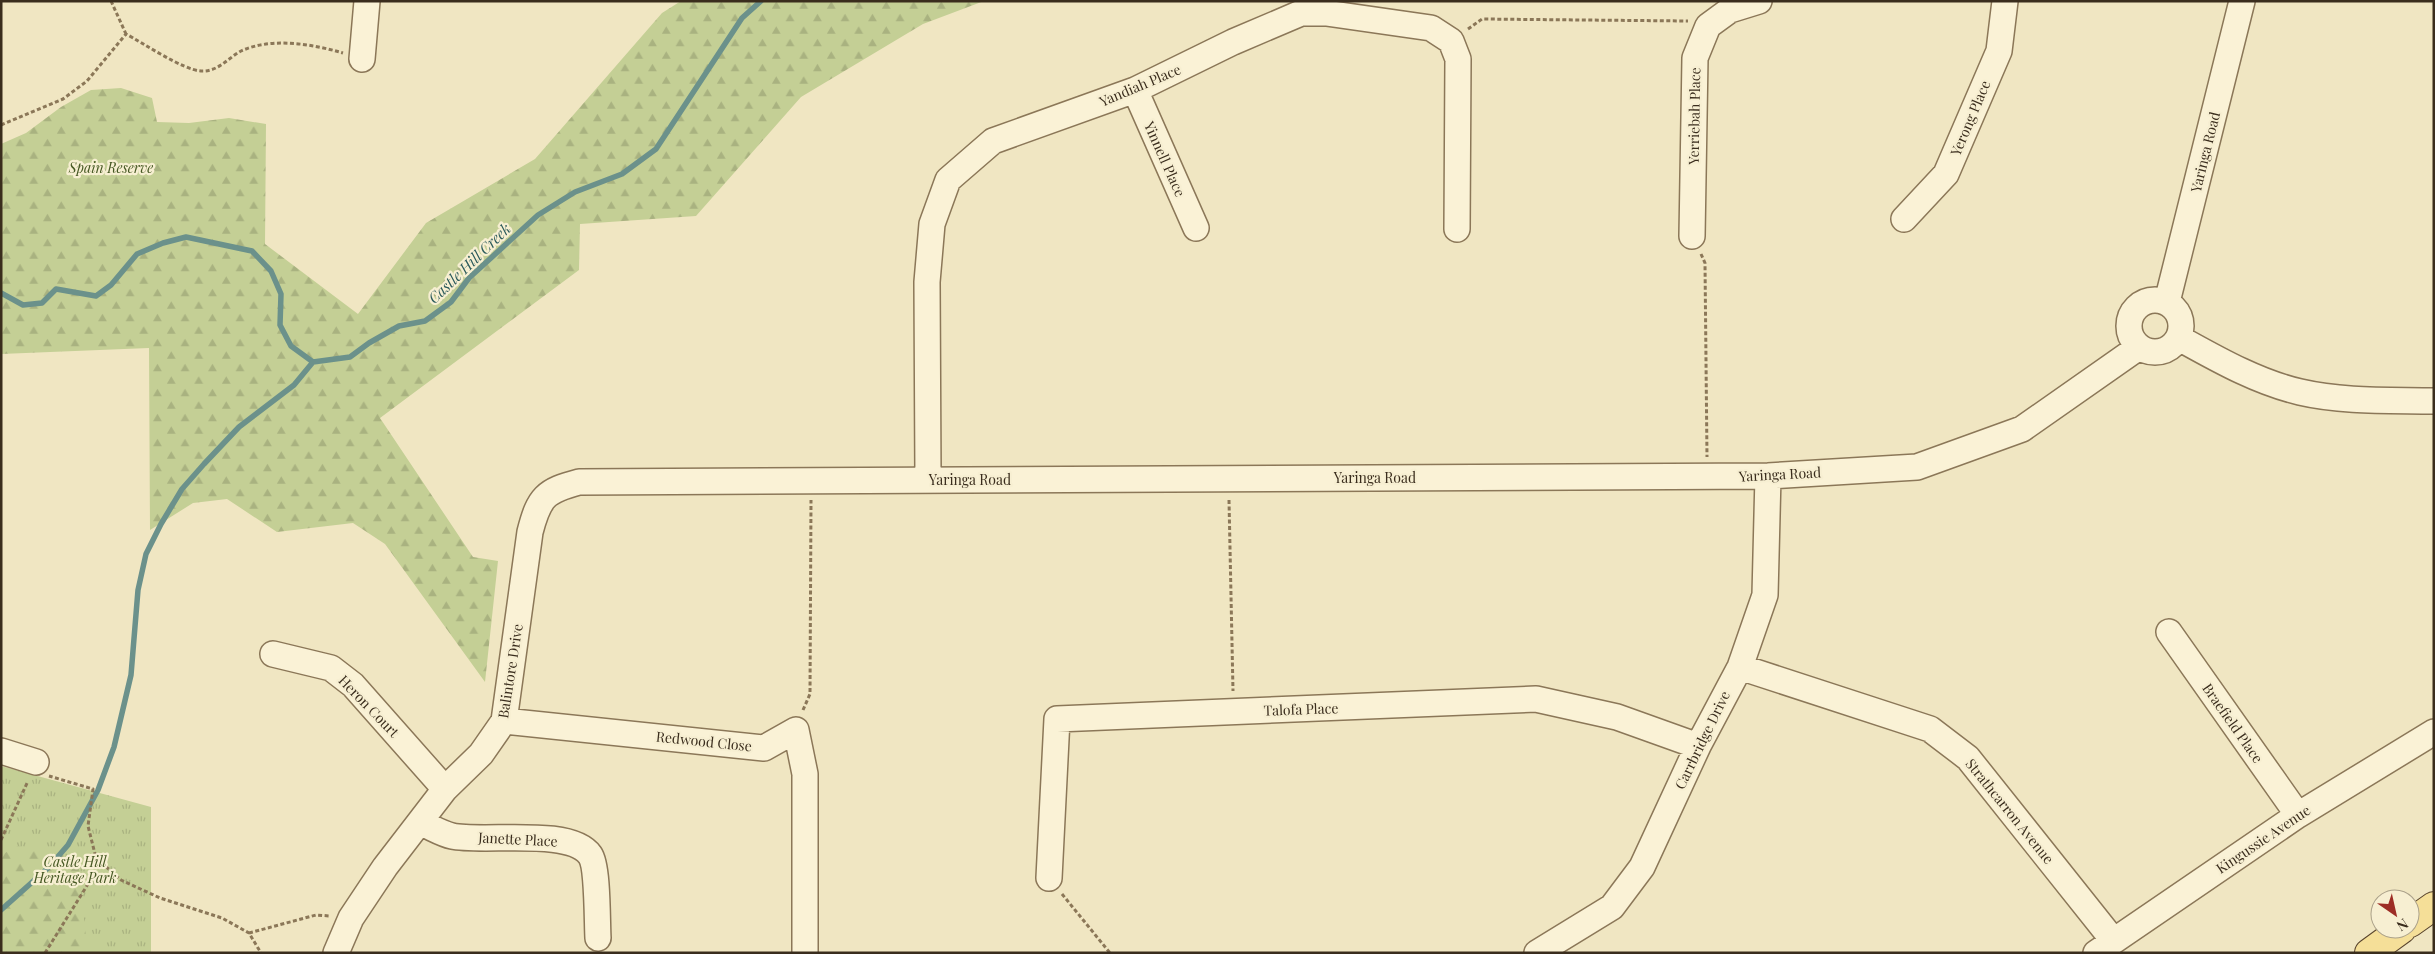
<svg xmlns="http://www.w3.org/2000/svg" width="2435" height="954" font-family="'Playfair Display',serif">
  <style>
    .grass { fill: url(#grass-tufts) }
    .forest { fill: url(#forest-firs) }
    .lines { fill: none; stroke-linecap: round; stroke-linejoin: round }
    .stream { stroke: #6b918b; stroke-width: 5.5 }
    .minor-casing { stroke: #8b7758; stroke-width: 28 }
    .major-casing { stroke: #59442d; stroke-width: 30 }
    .path { stroke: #8b7758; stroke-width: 3; stroke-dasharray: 4 2.5; stroke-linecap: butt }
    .minor { stroke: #faf2d6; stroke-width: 25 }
    .major { stroke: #f5df98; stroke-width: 28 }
    .labels { text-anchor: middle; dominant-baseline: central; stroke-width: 4.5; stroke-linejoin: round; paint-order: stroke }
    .street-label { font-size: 14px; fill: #3a2d1d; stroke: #f7efd2 }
    .park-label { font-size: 14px; font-style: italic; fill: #465823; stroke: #f7efd2 }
    .water-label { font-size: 15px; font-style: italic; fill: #2b5a5b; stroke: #f7efd2 }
  </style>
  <defs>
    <pattern id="grass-tufts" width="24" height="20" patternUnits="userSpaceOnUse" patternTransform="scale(1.25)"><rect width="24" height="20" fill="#c4cf95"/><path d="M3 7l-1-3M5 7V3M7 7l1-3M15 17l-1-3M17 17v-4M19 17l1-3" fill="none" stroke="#a9b280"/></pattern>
    <pattern id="forest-firs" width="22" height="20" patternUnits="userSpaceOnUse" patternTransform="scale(1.25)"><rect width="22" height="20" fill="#c4cf95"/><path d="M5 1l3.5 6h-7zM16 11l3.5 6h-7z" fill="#a9b280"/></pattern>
  </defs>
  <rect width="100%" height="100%" fill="#f0e6c2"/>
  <!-- grass -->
  <path class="grass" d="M1,766l150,41v146h-150z"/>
  <!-- forest -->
  <path class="forest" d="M681,1h303l-61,23 -122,73 -105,119 -116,8 -1,46 -199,148 93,139 25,4 -13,121 -100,-138 -32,-21 -76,9 -50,-33 -34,4 -43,27 -1,-182 -148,6v-210l25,-11 35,-26 30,-17 30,-2 31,10 5,24 32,1 40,-5 37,6 -1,120 93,70 68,-91 109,-64 127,-146z
    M18,846l59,13 11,94h-87v-98z"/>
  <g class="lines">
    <!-- stream -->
    <path class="stream" d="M1,293l22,12 19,-2 14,-14 40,7 15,-11 26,-31 26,-11 23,-6 66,14 19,20 10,23 -1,31 11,21 22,16 37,-5 19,-14 30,-17 26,-5 26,-19 18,-24 69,-63 37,-23 47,-18 34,-25 86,-131 19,-17
      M1,910l47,-42 20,-23 30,-55 16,-43 17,-72 7,-85 8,-36 15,-30 21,-35 22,-25 35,-37 55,-42 19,-23"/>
    <defs>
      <path id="minor" d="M362,59l5,-58
        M1135,90l61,138
        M1904,219l42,-45 53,-123 6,-50
        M1692,236l3,-178 13,-32 22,-16 29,-9
        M2129 326a26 26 0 1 1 52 0a26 26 0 1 1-52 0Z
        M2167,302l75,-301
        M2179,338c38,21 78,44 121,54 43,10 90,8 134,9
        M928,479l-1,-197 5,-58 16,-44 45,-39 142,-51 98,-48 68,-29h25l105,15 20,13 7,18 -1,170
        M2169,632l129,183
        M273,654l58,14 22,17 92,104
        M1740,667l190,62 38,29 145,182
        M504,721l260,27 32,-18 9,44v179
        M1,751l35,11
        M421,823c10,4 21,11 31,13 32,7 118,-9 138,19 8,11 7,67 8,83
        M1049,878l8,-159 479,-20 81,18 81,29
        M336,953l15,-35 34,-51 60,-78 36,-35 23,-33 26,-189c9,-35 15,-41 49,-50l1189,-6 149,-9 105,-38 117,-82
        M1537,953l75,-46 30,-40 56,-121 42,-79 25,-72 3,-119
        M2096,953l202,-138 136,-83"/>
      <path id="major" d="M2410,923l24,-17
        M2369,953l33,-24"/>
    </defs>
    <!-- minor casing -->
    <use href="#minor" class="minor-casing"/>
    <!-- major casing -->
    <use href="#major" class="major-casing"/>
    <!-- path -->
    <path class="path" d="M111,1l15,33
      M1468,29l14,-10 206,2
      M1,125l62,-26 24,-18 39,-47c17,9 57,36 75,37 17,1 27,-13 40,-20 31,-14 71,-7 102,2
      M1701,254l4,9 2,194
      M1229,500l4,191
      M803,710l7,-16 1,-194
      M1,840l27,-59
      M96,858l25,22 39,18 62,20 27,15 12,20
      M1062,894l48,59
      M249,933l67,-18 14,1
      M45,953l43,-69 8,-26 -8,-32 5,-37 -44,-13"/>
    <!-- minor -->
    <use href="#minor" class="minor"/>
    <!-- major -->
    <use href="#major" class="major"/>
  </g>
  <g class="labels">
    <!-- street labels -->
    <g class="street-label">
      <text transform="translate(1140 85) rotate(-23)">Yandiah Place</text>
      <text transform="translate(1694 116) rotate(-89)">Yerriebah Place</text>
      <text transform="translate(1970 118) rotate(-67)">Yerong Place</text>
      <text transform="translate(2205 152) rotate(-76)">Yaringa Road</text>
      <text transform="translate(1165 159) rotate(66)">Yinnell Place</text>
      <text transform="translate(1780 474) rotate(-3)">Yaringa Road</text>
      <text x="1375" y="477">Yaringa Road</text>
      <text x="970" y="479">Yaringa Road</text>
      <text transform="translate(510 671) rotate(-81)">Balintore Drive</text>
      <text transform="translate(369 706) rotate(46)">Heron Court</text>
      <text transform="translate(1301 709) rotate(-2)">Talofa Place</text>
      <text transform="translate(2233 723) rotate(55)">Braefield Place</text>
      <text transform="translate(1702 740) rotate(-64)">Carrbridge Drive</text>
      <text transform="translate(704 741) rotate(6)">Redwood Close</text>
      <text transform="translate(2010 811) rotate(51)">Strathcarron Avenue</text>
      <text transform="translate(518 839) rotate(3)">Janette Place</text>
      <text transform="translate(2263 839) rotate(-34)">Kingussie Avenue</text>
    </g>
    <!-- park labels -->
    <g class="park-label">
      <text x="111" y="167">Spain Reserve</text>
      <text x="75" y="861">Castle Hill<tspan x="75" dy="16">Heritage Park</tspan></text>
    </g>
    <!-- water labels -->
    <g class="water-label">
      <text transform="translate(469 263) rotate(-44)">Castle Hill Creek</text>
    </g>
  </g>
  <!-- border -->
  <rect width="2435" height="954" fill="none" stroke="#3a2d1d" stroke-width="5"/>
  <!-- north arrow -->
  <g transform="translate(2395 914) rotate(146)"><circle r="24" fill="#f7efd2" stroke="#aba18a"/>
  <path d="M0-4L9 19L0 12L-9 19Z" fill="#9d2d25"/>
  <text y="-8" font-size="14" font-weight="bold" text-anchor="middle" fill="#3a2d1d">N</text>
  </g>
</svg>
